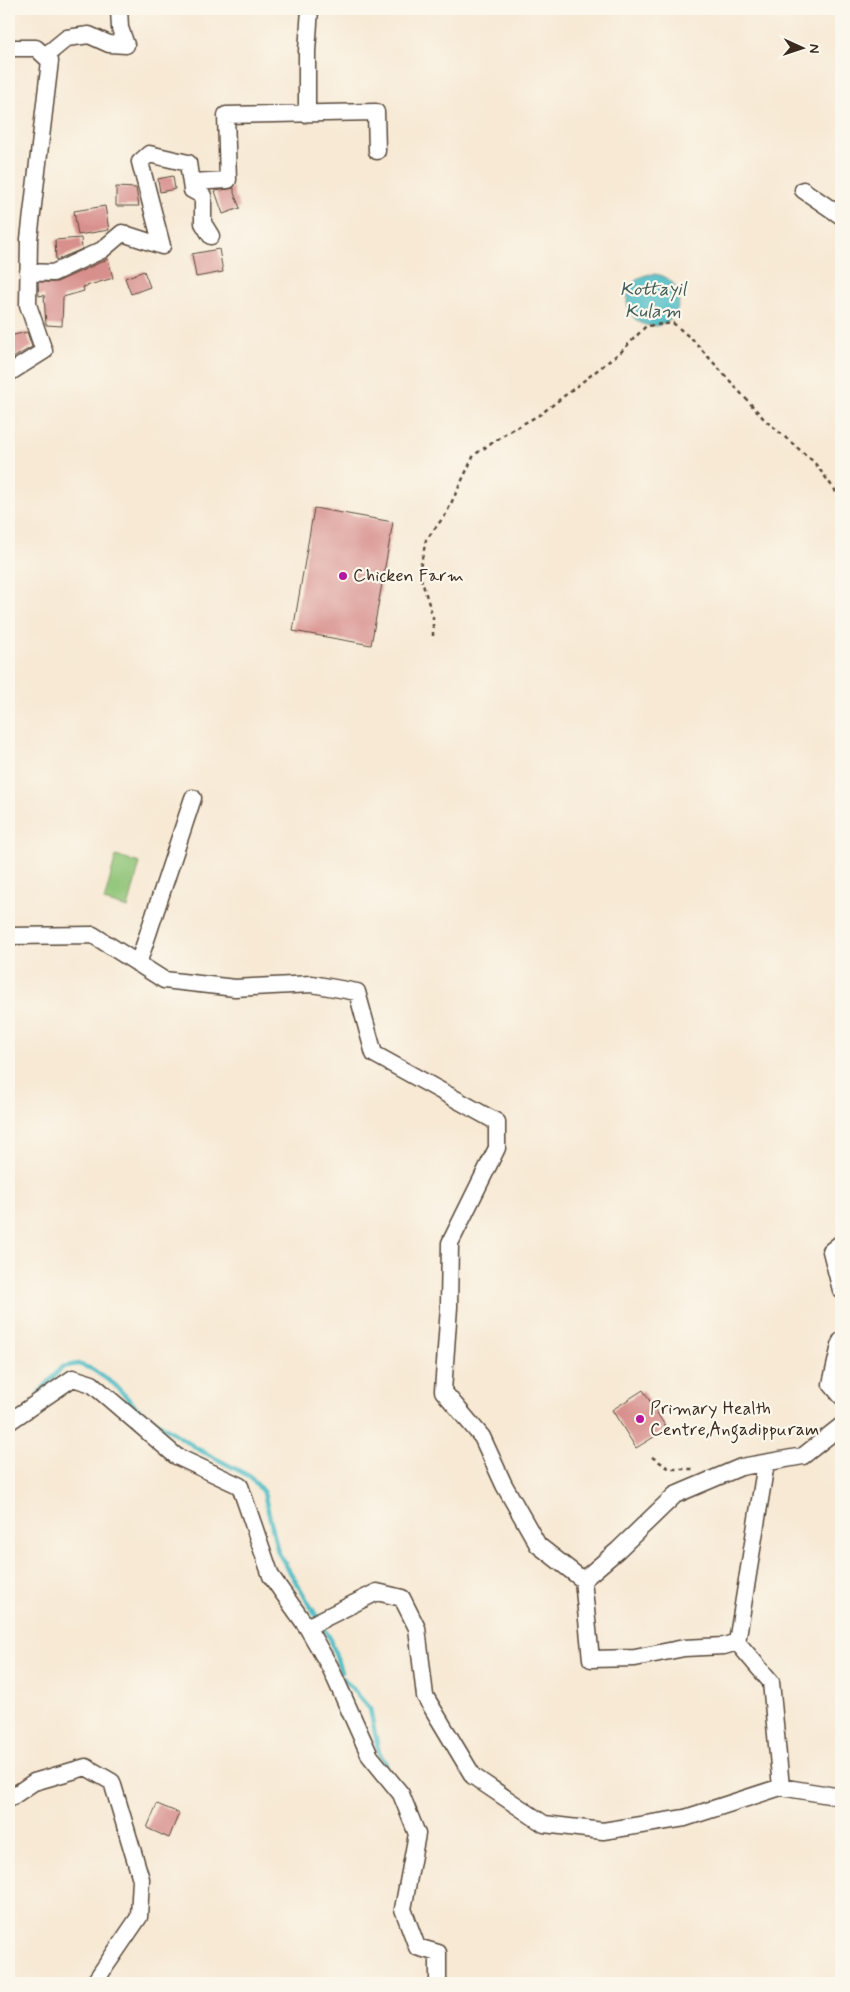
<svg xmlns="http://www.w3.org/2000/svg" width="850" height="1992" font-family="Mynerve,sans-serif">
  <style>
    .green { fill: #8dc375; stroke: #64764a }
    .water { fill: #4fbdc6; stroke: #457472 }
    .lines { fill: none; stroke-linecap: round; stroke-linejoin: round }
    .stream { stroke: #4fbdc6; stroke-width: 4.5 }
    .building { fill: #d8908d }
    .minor-casing { stroke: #574739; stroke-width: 19 }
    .path { stroke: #574739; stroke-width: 2.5; stroke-dasharray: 4 4; stroke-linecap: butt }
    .minor { stroke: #fff; stroke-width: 16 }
    .poi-dot { fill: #b5179e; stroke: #fbf7ec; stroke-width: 2 }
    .labels { text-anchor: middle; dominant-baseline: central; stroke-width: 4.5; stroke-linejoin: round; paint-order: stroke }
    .poi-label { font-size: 18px; fill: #3b2a1e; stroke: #fbf7ec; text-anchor: start }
    .water-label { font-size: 19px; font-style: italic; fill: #425d59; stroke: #fbf7ec }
  </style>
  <rect width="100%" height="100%" fill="#fbf7ec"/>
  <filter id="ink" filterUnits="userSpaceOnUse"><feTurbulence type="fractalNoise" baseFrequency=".02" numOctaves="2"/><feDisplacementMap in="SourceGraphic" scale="10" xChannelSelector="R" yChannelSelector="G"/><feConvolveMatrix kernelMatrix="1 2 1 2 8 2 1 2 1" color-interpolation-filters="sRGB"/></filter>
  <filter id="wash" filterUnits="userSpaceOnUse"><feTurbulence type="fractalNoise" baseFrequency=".0096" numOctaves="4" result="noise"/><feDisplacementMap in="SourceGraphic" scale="20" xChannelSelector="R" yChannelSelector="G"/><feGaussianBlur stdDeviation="1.12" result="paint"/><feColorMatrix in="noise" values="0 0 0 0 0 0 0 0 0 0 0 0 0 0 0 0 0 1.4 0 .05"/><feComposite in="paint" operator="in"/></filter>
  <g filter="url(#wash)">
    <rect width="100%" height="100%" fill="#f7e9d4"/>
    <!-- green -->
    <path class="green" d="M116,856l24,7 -12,45 -24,-7z"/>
    <!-- water -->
    <path class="water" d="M627 300a26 26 0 1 1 52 0a26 26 0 1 1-52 0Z"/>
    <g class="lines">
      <!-- stream -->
      <path class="stream" d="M39,1393l23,-26 16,-3 14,5 22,15 24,25 60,40 53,28 13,16 14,59 39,65
        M321,1624l10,16 10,32
        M344,1679l26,30 9,44 7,11"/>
    </g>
    <g id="blocks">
      <!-- building -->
      <path class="building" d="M173,176l2,13 -15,3 -2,-13z
        M116,187l20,1 3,18h-23z
        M234,188v5l6,15 -17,6 -8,-23z
        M105,206l4,24 -31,5 -4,-24z
        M81,238l1,11 -26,11 -1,-20z
        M219,249l4,23 -27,5 -4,-23z
        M108,259l5,19 -30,9 1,4 -21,6 -1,29 -16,-1 -2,-30 -5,1 -1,-14h19z
        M144,271l6,16 -19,7 -6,-16z
        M27,332l5,15 -21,12 -2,-23z
        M314,508l79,14 -22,123 -78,-14z
        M643,1390l24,39 -31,19 -24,-38z
        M157,1804l22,9 -10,25 -22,-10z"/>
    </g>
  </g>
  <g filter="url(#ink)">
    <use href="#blocks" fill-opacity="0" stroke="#574739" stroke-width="1"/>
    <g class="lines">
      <defs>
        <path id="minor" d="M9,48h27l14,13 -21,178 -1,66 16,46 -35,22
          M45,56l22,-18 22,-3 20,9 17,1 -6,-17 -1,-19
          M305,114l2,-9v-54l3,-42
          M191,182l37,-2 -2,-65 150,-3 1,39
          M803,190l38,26
          M162,246l-22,-84 9,-8 39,9 4,27 11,6v27l8,13
          M28,272l25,1 49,-23 20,-17 40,13
          M9,936l84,-1 71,45 71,8 77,-4 45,8 17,62 123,68v26l-47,95 -1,64 -6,84 39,46 22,48 34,60 45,35 35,-30 57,-55 66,-28 62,-11 38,-30
          M138,964l55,-166
          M841,1243l-10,8 10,39
          M841,1341l-10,43 10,12
          M9,1422l64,-44 19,6 84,72 64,30 31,90 36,51 23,40 40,89 31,38 16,40 -14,75 14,38 21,6v30
          M583,1580l8,79 44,-1 49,-10 40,-2 13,-4 29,-179
          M307,1627l70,-35 25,6 15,30 8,68 48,80 71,48 59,7 82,-13 96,-31
          M737,1642l34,40 10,105 60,10
          M9,1799l25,-17 52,-15 26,15 29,97 -2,38 -45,66"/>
      </defs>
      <!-- minor casing -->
      <use href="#minor" class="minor-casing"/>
      <!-- path -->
      <path class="path" d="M433,636v-19l-14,-45 7,-32 20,-26 28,-59 36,-24 31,-17 81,-63 24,-25 27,-3 21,18 71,79 49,42 21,28 6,22
        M652,1457l18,12h25"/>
      <!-- minor -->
      <use href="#minor" class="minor"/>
    </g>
  </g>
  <!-- markers -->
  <g class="poi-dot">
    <circle cx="343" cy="576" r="5"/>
    <circle cx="640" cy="1419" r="5"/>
  </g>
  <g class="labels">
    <!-- poi labels -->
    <g class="poi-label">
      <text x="353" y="576">Chicken Farm</text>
      <text x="650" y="1409">Primary Health<tspan x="650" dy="21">Centre,Angadippuram</tspan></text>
    </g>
    <!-- water labels -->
    <g class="water-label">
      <text x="653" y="289">Kottayil<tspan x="653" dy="22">Kulam</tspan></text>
    </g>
  </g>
  <!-- margin -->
  <rect width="850" height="1992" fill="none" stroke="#fbf7ec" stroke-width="30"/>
  <!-- north arrow -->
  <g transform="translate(802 48) rotate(93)" stroke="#fbf7ec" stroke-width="4" paint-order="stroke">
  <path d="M0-4L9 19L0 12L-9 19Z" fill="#3b2a1e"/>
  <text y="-8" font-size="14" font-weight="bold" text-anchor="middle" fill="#3b2a1e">N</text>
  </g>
</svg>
